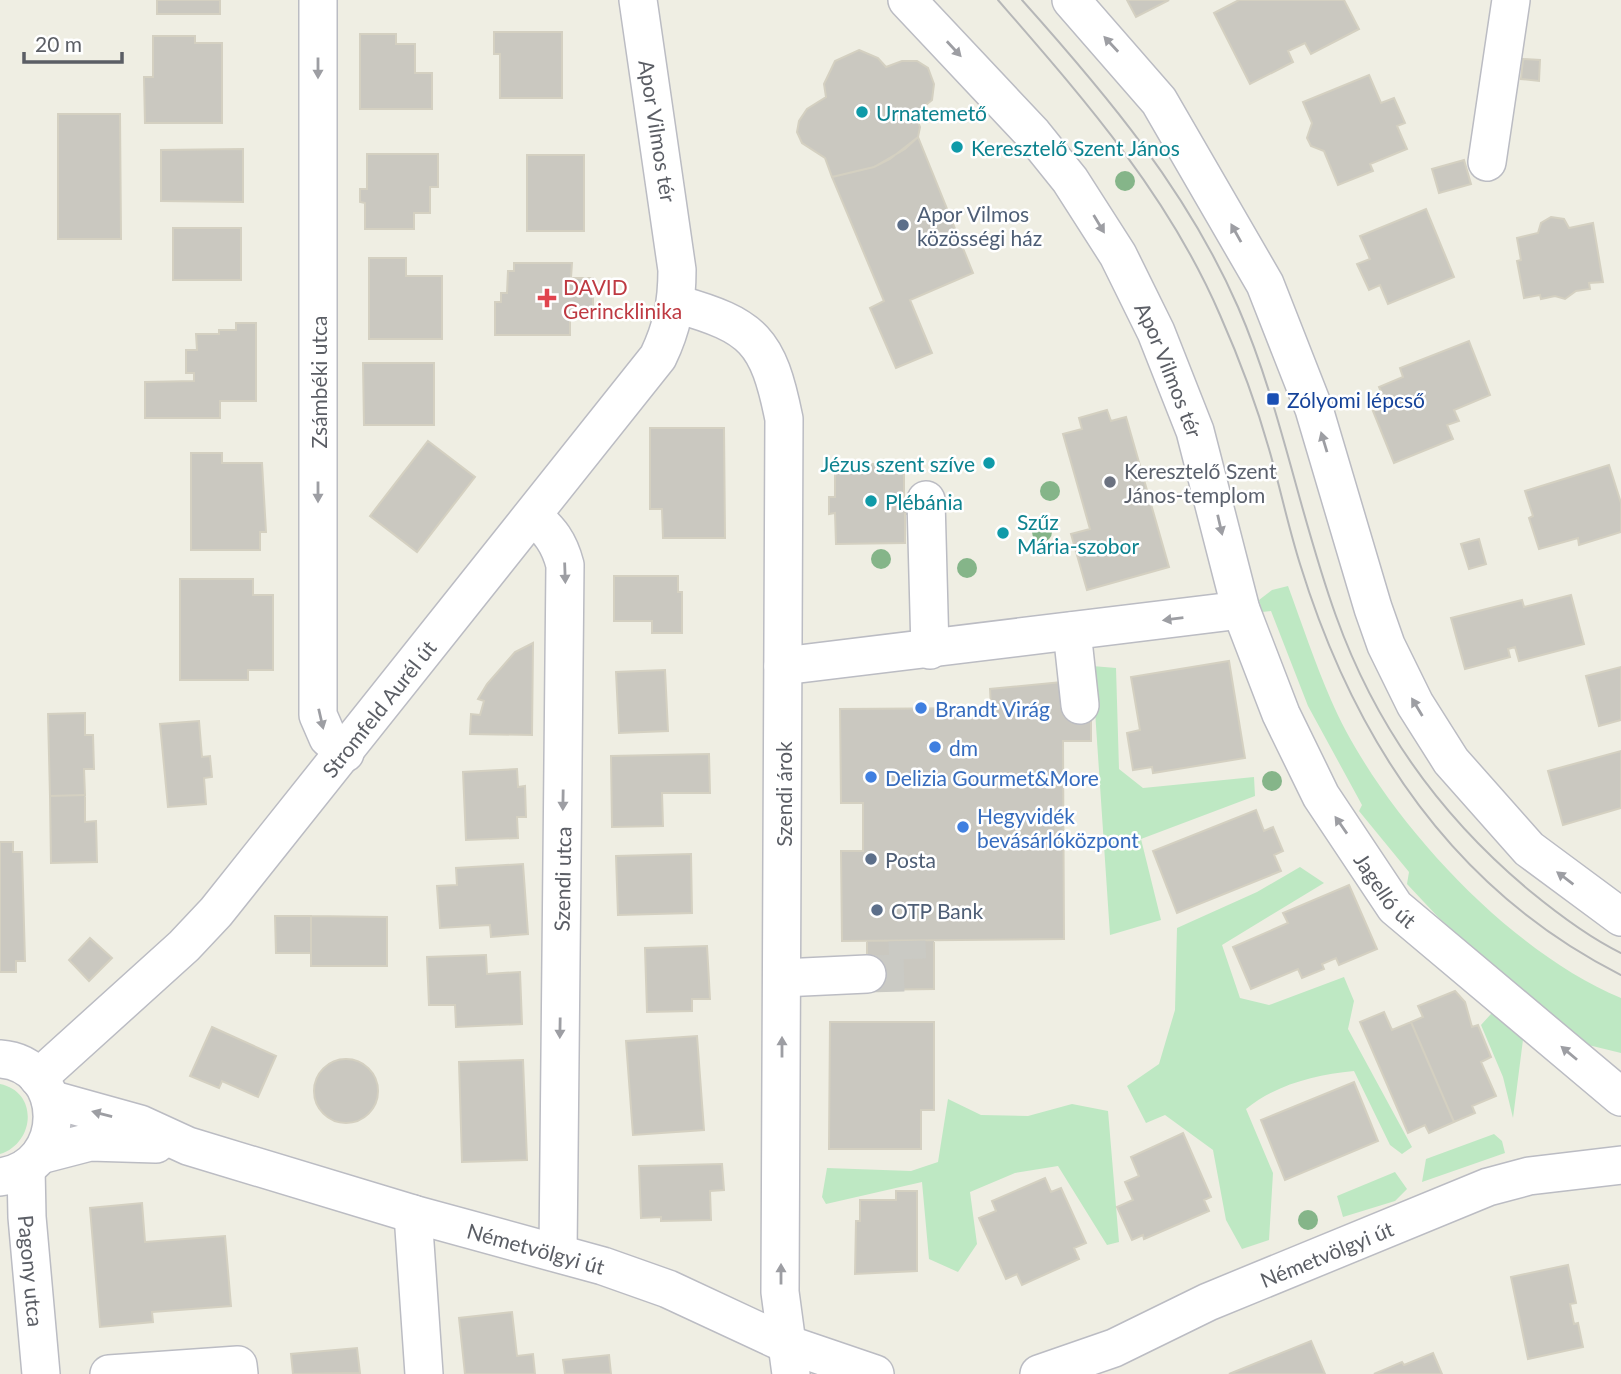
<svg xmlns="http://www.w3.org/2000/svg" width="1621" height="1374" font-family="Lato,sans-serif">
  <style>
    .green { fill: #bee8c3 }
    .building { fill: #cac8c0; stroke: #d4d0c1; stroke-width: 2 }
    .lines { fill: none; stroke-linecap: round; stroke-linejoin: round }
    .minor-tunnel { stroke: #cacac4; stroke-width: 37; stroke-dasharray: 37 18; stroke-linecap: butt }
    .minor-casing { stroke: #bbbcc3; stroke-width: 40 }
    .minor { stroke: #fff; stroke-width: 37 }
    .tram { stroke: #b6b7b8; stroke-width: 2 }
    .tree { fill: #85b589 }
    .oneway { fill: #9d9ea3 }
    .culture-dot { fill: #0f9aa8; stroke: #fff; stroke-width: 2.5 }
    .service-dot { fill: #5c6f8a; stroke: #fff; stroke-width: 2.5 }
    .health-dot { fill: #e0444e; stroke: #fff; stroke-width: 2.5 }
    .transit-dot { fill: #1a4fb4; stroke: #fff; stroke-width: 2.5 }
    .worship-dot { fill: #6b7280; stroke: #fff; stroke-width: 2.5 }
    .shop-dot { fill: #3f7fe0; stroke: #fff; stroke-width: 2.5 }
    .labels { text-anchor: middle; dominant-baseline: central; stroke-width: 5; stroke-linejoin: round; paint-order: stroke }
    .culture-label { font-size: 21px; fill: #0d838f; stroke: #fff; text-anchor: start }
    .street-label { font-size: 21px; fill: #5b5e65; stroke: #fff }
    .service-label { font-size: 21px; fill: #4e5e75; stroke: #fff; text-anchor: start }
    .health-label { font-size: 21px; fill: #be3a42; stroke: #fff; text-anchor: start }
    .transit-label { font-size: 21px; fill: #164399; stroke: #fff; text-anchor: start }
    .worship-label { font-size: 21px; fill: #5b616d; stroke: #fff; text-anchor: start }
    .shop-label { font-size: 21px; fill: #366cbe; stroke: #fff; text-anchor: start }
  </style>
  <rect width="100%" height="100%" fill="#efeee3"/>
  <!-- green -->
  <path class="green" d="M1288,586c14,38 27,77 43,114 49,113 176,251 290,298v55l-45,-11 -138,-125 -31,-33 2,-12 -50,-61 3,-6 -54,-99 -37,-95 -9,1 -3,-12 13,-10z
    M1092,666l24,2 3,101 24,19 111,-11 1,19 -114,43 20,81 -51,15z
    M1300,867l24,16 -102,62 18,53 29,7 75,-28 10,24 -6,28 64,118 -10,7 -12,-9 -36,-74c-39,4 -77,13 -108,38l27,64 -4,67 -27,9 -16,-29 -13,-70 -48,-35 -19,8 -19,-37 32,-22 16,-54 2,-82 80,-36z
    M1500,1004l25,20 -12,94 -10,-41 -22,-52z
    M0,1084c39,8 35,59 0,70z
    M948,1099l33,16 47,1 44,-12 36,7 11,131 -12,3 -49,-79 -43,7 -45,19 7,52 -19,28 -29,-13 -7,-77 -96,22 -4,-7 5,-29 84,3 27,-9z
    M1494,1134l8,7 3,12 -83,29 4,-23z
    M1395,1172l12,17 -12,12 -52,16 -6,-21z"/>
  <!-- building -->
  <path class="building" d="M157,0h63v14h-63z
    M1127,0h42l-33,17z
    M1239,0h105l15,29 -48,25 -6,-11 -17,8 5,11 -43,22 -36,-71z
    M494,32h68v66h-62v-44h-6z
    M360,34h36v10h19v29h17v36h-72z
    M153,36h42v7h27v80h-77l-1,-46h9z
    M859,50l19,8 8,9 16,-6h15l11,7 6,16 -2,16 -17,14 5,13 -2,10 -13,12 -31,18 -42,10 -7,-19 -23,-15 -5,-11 2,-11 8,-12 19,-12 -2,-13 11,-23z
    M1523,59l17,1 -1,21 -18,-2z
    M1369,75l12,28 13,-5 11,25 -8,3 10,23 -37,15 3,7 -35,14 -14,-34 -13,-5 -4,-8 5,-15 -9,-21z
    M58,114h62l1,125h-63z
    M918,137l55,136 -63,27 22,53 -36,15 -26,-60 14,-7 -52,-124 42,-10 16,-8z
    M243,149v53l-82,-1v-51z
    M367,154h71v33h-8v26h-16v16h-49v-26l-5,-1v-13h7z
    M527,155h57v76h-57z
    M1464,160l7,24 -32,9 -7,-24z
    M1426,209l28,68 -66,27 -8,-19 -11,5 -12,-26 13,-5 -10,-23z
    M1551,217l13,2 5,9 24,-5 10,59 -14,1 1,6 -14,2 -11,8 -10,-3 -14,3 -1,-4 -16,3 -7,-37 4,-1 -4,-22 21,-5 3,-10z
    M173,228h68v52h-68z
    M369,258h37v18h36v63h-73z
    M514,263h58l-1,15h22v39h-23v18h-75v-33h6v-9h6l1,-22h6z
    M236,323h20v78h-36v17h-75v-36l49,-1v-8h-8v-23h11l-1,-16h23v-4h17z
    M1469,341l21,54 -36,15 5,11 -12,4 6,14 -59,24 -21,-52 14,-6 -8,-18 24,-10 -3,-9z
    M363,363h71v62h-70z
    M1107,410l4,11 15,-4 43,150 -82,23 -16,-56 19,-5 -27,-95 19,-5 -3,-11z
    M650,428h74l1,110h-62l-1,-29h-12z
    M428,441l47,36 -58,75 -47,-36z
    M191,453h31v10h40l4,69h-6v18h-69z
    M904,463v34h8l1,17h-8v29l-69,1 -1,-31 -6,1v-17h6v-32z
    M1609,465l12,38v29l-42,13 -1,-7 -39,11 -10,-31 4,-2 -8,-25z
    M1479,539l7,25 -17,5 -8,-25z
    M614,576h64v16h4v41h-30v-12h-38z
    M180,579h73v16h20v75h-25v10h-68z
    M1571,595l13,49 -65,17 -4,-14 -7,2 2,8 -45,12 -14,-51 71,-18 2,7z
    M533,643l-1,92 -62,-1 1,-20 9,1 4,-14 -6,-2 9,-15 28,-32z
    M1229,661l16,97 -92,15 -1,-6 -19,3 -6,-37 13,-3 -9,-53z
    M1621,667v53l-22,6 -13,-50z
    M665,670l3,61 -49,2 -3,-61z
    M1062,682l29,23v36h-28l1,198 -222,2 -1,-90h22v-48h-22l-1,-94 151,-1 -1,-19z
    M85,713v22h8l1,34h-10l1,26 -35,1 -2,-82z
    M199,721l3,36 8,-1 2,21 -8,1 2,26 -38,3 -8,-83z
    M1621,751v57l-58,17 -15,-54z
    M709,754l1,39h-48l1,33 -51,1 -1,-71z
    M517,769l1,18 7,-1 1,31h-9l1,21 -52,2 -3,-68z
    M85,795v27l11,-1 1,41 -46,1 -1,-67z
    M1256,810l8,21 9,-4 10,24 -9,4 7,16 -104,42 -24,-62z
    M0,842h13v10h9l3,109h-9v11h-16z
    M691,854l1,59 -74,2 -2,-59z
    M523,864l5,70 -37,3 -1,-12 -50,3 -3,-42 20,-1 -1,-17z
    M1349,885l28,64 -38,16 -3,-7 -14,6 2,5 -22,9 -4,-9 -47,20 -18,-42 55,-24 -5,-10z
    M275,916h36v37h-35z
    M311,916l76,1v49h-76z
    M90,938l22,20 -23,23 -20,-21z
    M867,941h67v48l-67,1z
    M707,946l3,53h-18v12l-45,1 -2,-64z
    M486,955l1,19 33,-2 2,52 -66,3 -1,-22h-26l-2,-48z
    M1455,991l10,11 7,25 6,-2 13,32 -10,5 15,34 -24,10 3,7 -21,9 -43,-100 12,-5 -5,-11z
    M1384,1012l8,18 19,-8 43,100 -25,11 -4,-8 -17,8 -48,-111z
    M830,1022h104v88h-13v39h-92z
    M212,1027l64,29 -18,41 -36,-16 -3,7 -29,-12z
    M697,1036l7,94 -71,5 -7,-94z
    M314 1091a32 32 0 1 1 64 0a32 32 0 1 1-64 0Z
    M523,1060l4,100 -65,2 -3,-100z
    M1354,1082l24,59 -93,39 -24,-60z
    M1183,1133l28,64 -7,3 5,11 -65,28 -1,-4 -11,5 -15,-33 16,-7 -8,-18 14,-6 -8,-19z
    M722,1164l2,26 -14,1 1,29 -50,1v-4l-20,1 -2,-52z
    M1045,1178l6,14 10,-4 25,55 -12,5 5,11 -57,26 -5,-11 -11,5 -27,-61 17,-7 -4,-10z
    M896,1191h21v80l-62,3 1,-53h4v-21h36z
    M142,1203l3,39 80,-6 6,70 -79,6 1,10 -53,5 -10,-119z
    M1568,1265l8,38 -6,1 4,20 4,-1 5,24 -55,12 -17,-82z
    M512,1312l5,44 16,-2 2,20h-70l-6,-56z
    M1311,1341l14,33h-96z
    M357,1348l3,25 -67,1 -2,-20z
    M1433,1353l9,21h-68l28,-12 2,3z
    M609,1355l2,19h-46l-2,-14z"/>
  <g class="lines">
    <!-- minor-tunnel -->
    <path class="minor-tunnel" d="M867,974l41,-1 -1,-32"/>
    <defs>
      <g id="minor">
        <path d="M318,0v715l10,23 17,15"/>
        <path id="s1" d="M907,0l126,134 37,46 48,75 38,77 39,99 46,179 40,104 40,82 74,111 226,190"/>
        <path d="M1071,0l88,101 106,183 49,125 59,199 13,37 29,59 36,57 78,88 92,68"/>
        <path d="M1487,162l24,-162"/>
        <path d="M677,304c77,22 91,36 107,115l-4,873 11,82"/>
        <path d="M926,500l4,150"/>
        <path d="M533,516c17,15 26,26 32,49l-7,688"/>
        <path d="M1072,631l8,74"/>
        <path d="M783,666l458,-56"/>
        <path d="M782,978l85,-4"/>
        <path d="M0,1059c69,5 70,109 0,118"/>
        <path id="s2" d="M38,1078l146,-132 32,-34 442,-555c14,-29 19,-54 19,-87l-39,-270"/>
        <path id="s3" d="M50,1099l90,25 48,22 225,68 190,52 65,23 116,54 91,31"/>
        <path d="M40,1155l50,-13 66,2"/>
        <path id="s4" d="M26,1168l1,49 14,157"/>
        <path d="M413,1214l11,160"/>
        <path d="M109,1374l129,-9 1,9"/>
        <path id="s5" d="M1039,1374l75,-26 94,-46 280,-115 41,-11 92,-11"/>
      </g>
    </defs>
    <!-- minor casing -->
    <use href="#minor" class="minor-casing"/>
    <!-- minor -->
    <use href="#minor" class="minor"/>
    <!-- tram -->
    <path class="tram" d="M998,0c85,98 170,194 222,315 19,43 36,88 49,134 11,38 19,77 31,115 54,175 153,326 321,411
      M1022,0c84,94 165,190 216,307 43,99 61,207 98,309 39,109 105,201 194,275 28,23 58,46 91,62"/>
  </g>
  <!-- trees -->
  <g class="tree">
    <circle cx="1125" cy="181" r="10"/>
    <circle cx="1050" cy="491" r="10"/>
    <circle cx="1042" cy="532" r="10"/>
    <circle cx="881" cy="559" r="10"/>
    <circle cx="967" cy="568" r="10"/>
    <circle cx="1272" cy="781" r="10"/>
    <circle cx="1308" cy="1220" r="10"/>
  </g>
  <!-- one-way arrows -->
  <defs><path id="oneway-solid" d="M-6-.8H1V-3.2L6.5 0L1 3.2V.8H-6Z" transform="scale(1.75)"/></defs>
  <g class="oneway">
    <use href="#oneway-solid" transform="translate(1111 44) rotate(-133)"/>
    <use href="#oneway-solid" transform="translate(954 49) rotate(47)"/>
    <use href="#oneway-solid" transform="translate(318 68) rotate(90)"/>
    <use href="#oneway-solid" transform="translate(1099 224) rotate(59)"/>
    <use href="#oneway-solid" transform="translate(1236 233) rotate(-119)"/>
    <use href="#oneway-solid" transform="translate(1324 442) rotate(-107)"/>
    <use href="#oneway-solid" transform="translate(318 492) rotate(90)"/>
    <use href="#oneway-solid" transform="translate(1220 525) rotate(77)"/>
    <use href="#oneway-solid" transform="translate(565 573) rotate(88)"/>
    <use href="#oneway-solid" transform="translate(1173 619) rotate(173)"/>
    <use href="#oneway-solid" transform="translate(1417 707) rotate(-121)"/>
    <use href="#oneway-solid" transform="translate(321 719) rotate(77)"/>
    <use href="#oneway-solid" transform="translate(563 800) rotate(91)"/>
    <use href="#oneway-solid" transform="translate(1341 825) rotate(-125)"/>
    <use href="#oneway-solid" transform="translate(1565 878) rotate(-143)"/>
    <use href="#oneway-solid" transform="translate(560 1028) rotate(91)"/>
    <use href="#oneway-solid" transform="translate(782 1047) rotate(-90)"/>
    <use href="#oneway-solid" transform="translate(1569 1053) rotate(-140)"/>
    <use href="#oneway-solid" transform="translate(102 1114) rotate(-165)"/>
    <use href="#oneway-solid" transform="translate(781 1274) rotate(-90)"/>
  </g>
  <!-- markers -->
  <g class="culture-dot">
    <circle cx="862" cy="112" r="7"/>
    <circle cx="957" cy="147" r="7"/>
    <circle cx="989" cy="463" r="7"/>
    <circle cx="871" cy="501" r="7"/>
    <circle cx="1003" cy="533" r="7"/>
  </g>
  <g class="service-dot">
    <circle cx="903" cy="225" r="7"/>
    <circle cx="871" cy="859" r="7"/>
    <circle cx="877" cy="910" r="7"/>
  </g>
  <path class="health-dot" d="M543.5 287.5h7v7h7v7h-7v7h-7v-7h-7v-7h7z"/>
  <rect class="transit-dot" x="1266" y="392" width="14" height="14" rx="3.5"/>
  <circle class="worship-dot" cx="1110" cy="482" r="7"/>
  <g class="shop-dot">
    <circle cx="921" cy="708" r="7"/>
    <circle cx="935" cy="747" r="7"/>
    <circle cx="871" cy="777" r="7"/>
    <circle cx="963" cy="827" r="7"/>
  </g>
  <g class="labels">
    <!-- culture labels -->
    <g class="culture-label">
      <text x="876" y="112">Urnatemető</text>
      <text x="971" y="147">Keresztelő Szent János</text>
      <text x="975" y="463" text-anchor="end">Jézus szent szíve</text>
      <text x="885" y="501">Plébánia</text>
      <text x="1017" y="521">Szűz<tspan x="1017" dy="24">Mária-szobor</tspan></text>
    </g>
    <!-- street labels -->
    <g class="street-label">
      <text transform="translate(658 131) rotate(81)">Apor Vilmos tér</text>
      <text stroke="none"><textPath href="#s1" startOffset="458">Apor Vilmos tér</textPath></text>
      <text transform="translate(318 382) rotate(-90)">Zsámbéki utca</text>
      <text stroke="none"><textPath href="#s2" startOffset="504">Stromfeld Aurél út</textPath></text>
      <text transform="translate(783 794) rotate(-90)">Szendi árok</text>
      <text transform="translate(562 879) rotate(-89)">Szendi utca</text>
      <text stroke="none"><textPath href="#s1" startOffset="1026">Jagelló út</textPath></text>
      <text stroke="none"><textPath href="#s3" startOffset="509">Németvölgyi út</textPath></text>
      <text stroke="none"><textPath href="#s5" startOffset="312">Németvölgyi út</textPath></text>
      <text stroke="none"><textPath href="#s4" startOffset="103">Pagony utca</textPath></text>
    </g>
    <!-- service labels -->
    <g class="service-label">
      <text x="917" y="213">Apor Vilmos<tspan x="917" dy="24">közösségi ház</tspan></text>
      <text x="885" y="859">Posta</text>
      <text x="891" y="910">OTP Bank</text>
    </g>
    <!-- health labels -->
    <g class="health-label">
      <text x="563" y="286">DAVID<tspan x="563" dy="24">Gerincklinika</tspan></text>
    </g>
    <!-- transit labels -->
    <g class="transit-label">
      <text x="1287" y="399">Zólyomi lépcső</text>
    </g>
    <!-- worship labels -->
    <g class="worship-label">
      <text x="1124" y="470">Keresztelő Szent<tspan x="1124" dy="24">János-templom</tspan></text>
    </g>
    <!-- shop labels -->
    <g class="shop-label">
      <text x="935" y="708">Brandt Virág</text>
      <text x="949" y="747">dm</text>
      <text x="885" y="777">Delizia Gourmet&amp;More</text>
      <text x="977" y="815">Hegyvidék<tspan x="977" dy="24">bevásárlóközpont</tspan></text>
    </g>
  </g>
  <!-- scale -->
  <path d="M24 52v10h98v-10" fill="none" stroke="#5b5e65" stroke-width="3.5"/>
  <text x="35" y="52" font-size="21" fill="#5b5e65" stroke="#ffffff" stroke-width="5" paint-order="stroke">20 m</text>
</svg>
